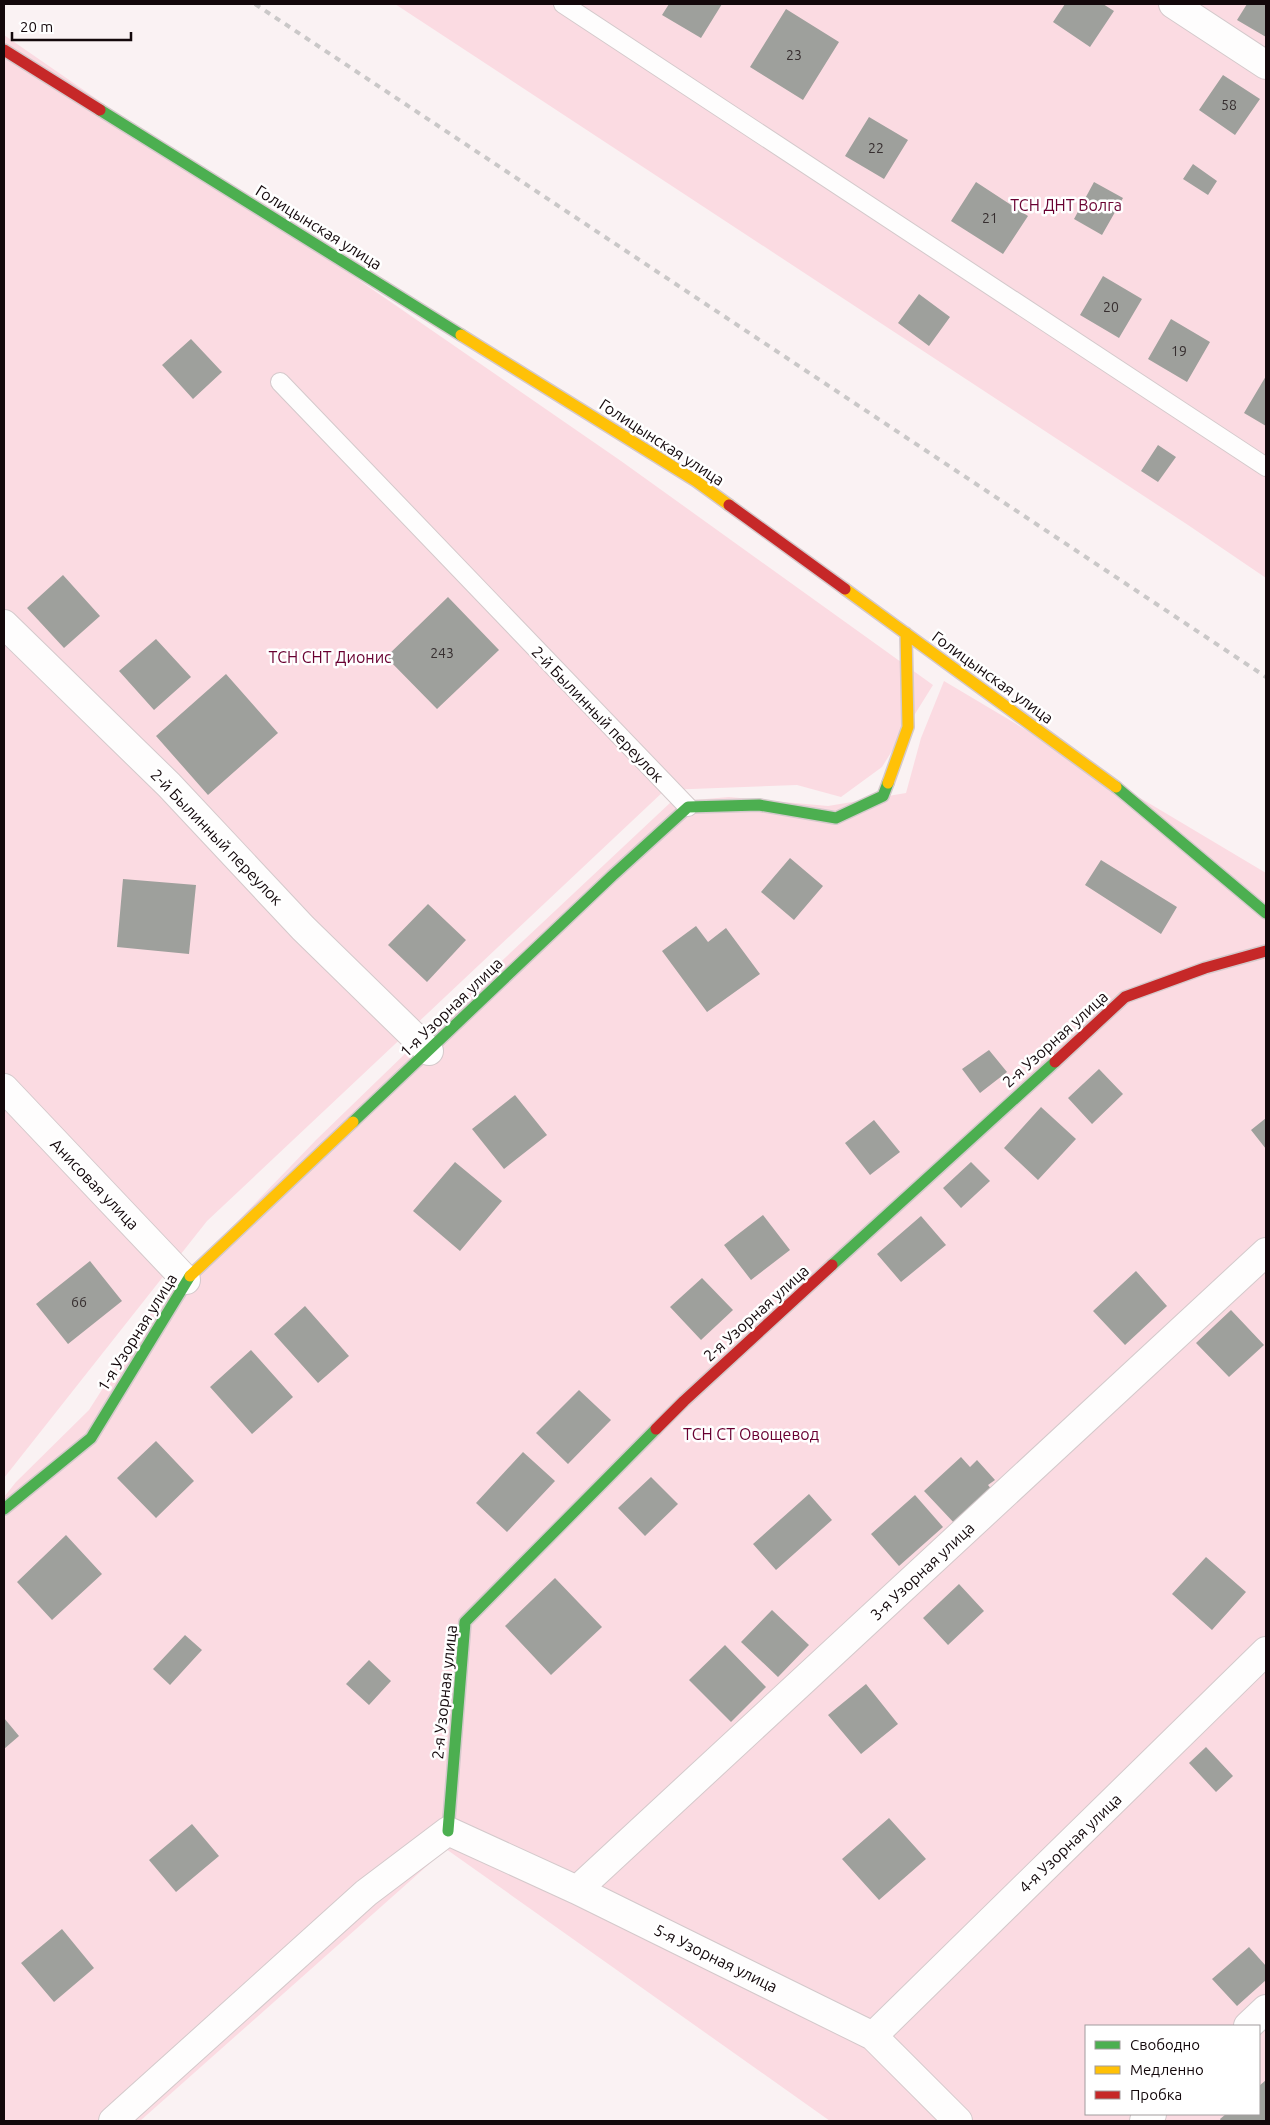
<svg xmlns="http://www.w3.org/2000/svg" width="1270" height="2125" font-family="Ubuntu,sans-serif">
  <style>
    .green { fill: #fbdbe2; fill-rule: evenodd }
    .building { fill: #9ea09c }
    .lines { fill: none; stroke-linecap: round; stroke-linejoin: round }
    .lane-casing { stroke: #d4c9cb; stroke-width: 20 }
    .street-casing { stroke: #d4c9cb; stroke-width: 30 }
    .fast-casing { stroke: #d4c9cb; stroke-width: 14 }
    .slow-casing { stroke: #d4c9cb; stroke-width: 14 }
    .jam-casing { stroke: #d4c9cb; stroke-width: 14 }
    .lane { stroke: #fefdfd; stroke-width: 18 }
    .street { stroke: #fefdfd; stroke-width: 28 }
    .fast { stroke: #4caf50; stroke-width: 11 }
    .slow { stroke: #ffc107; stroke-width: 11 }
    .jam { stroke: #c62828; stroke-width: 11 }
    .rail { stroke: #cac8c8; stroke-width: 4; stroke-dasharray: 6 6; stroke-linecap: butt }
    .labels { text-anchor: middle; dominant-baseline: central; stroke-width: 5; stroke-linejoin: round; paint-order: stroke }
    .number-label { font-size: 14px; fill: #362e2f }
    .park-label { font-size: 16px; fill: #690031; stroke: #fff }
    .street-label { font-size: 16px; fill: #13080b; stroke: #fff }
  </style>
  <rect width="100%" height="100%" fill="#faf2f3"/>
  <!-- green -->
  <path class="green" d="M395,4h871v574l-78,-53z
    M4,35l617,426 312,224 -51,82 -41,30 -44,-12 -132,5 -458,431 -203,257z
    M944,681l322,192v1248h-436l-384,-272 -306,272h-136v-624l12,-15 73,-72 65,-102 162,-168 158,-153 197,-185 58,-5 99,9 78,-13 15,-55zM1086,2026h173v88h-173z"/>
  <!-- building -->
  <path class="building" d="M669,4h53l-21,34 -39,-23z
    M1065,4h38l11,7 -24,36 -37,-25z
    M1247,4h19v33l-29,-17z
    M786,9l53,33 -36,58 -53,-33z
    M1223,75l37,24 -25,36 -36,-25z
    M869,117l39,23 -24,39 -39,-23z
    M1193,164l24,17 -9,14 -25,-16z
    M976,182l52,34 -25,38 -52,-33z
    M1094,182l29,16 -21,37 -28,-16z
    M1103,276l39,23 -23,39 -39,-23z
    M919,294l31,23 -21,29 -31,-23z
    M1171,319l39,23 -23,40 -39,-23z
    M191,339l31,33 -29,27 -31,-34z
    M1266,376v50l-22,-13z
    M1158,445l18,12 -18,25 -17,-11z
    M63,575l37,41 -36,32 -37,-40z
    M448,597l51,53 -62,59 -51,-52z
    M156,639l35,38 -37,33 -35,-39z
    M226,674l52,59 -70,62 -52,-59z
    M790,858l33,28 -29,34 -33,-28z
    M1101,860l76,47 -16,27 -76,-49z
    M123,879l73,6 -7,69 -72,-7z
    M428,904l38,36 -39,42 -39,-37z
    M696,926l12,16 18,-14 34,46 -53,38 -45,-61z
    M989,1050l18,22 -27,21 -18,-24z
    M1099,1069l24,25 -31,30 -24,-26z
    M515,1095l32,40 -43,34 -32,-40z
    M1041,1107l35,32 -38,41 -34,-32z
    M1266,1118v31l-15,-19z
    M874,1120l26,32 -30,23 -25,-32z
    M455,1162l47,39 -42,50 -47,-40z
    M971,1162l19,19 -29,27 -18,-20z
    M763,1215l27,35 -39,30 -27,-35z
    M921,1216l25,29 -45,37 -24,-28z
    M90,1261l32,40 -54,43 -32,-40z
    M1136,1271l31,35 -42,39 -32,-34z
    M702,1278l31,32 -32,30 -31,-33z
    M305,1306l44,50 -31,27 -44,-49z
    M1231,1310l33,35 -35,32 -33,-34z
    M251,1350l42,47 -41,37 -42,-47z
    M579,1390l32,30 -43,44 -32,-31z
    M156,1441l38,40 -38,37 -39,-40z
    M523,1452l32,29 -48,51 -31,-29z
    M961,1457l9,10 7,-7 18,20 -7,5 5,6 -37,34 -32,-34z
    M651,1477l27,27 -33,32 -27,-28z
    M809,1494l23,26 -56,50 -23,-26z
    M915,1495l28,32 -44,39 -28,-32z
    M66,1535l36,39 -50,46 -35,-38z
    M1206,1557l40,35 -34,38 -40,-36z
    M555,1578l47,49 -51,48 -46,-49z
    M959,1584l25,27 -36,34 -25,-27z
    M772,1610l37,35 -31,32 -37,-35z
    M185,1635l17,15 -32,35 -17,-16z
    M725,1645l41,42 -35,35 -42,-42z
    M369,1660l22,21 -22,24 -23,-21z
    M866,1684l32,40 -37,30 -33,-39z
    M4,1718l15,18 -15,13z
    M1206,1747l27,29 -17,16 -27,-29z
    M889,1818l37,41 -47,41 -37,-41z
    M192,1824l27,32 -43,36 -27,-32z
    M62,1929l32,39 -40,34 -33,-39z
    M1249,1947l17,19v14l-29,26 -25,-27z
    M1266,2080v41h-45l-1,-2 6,-5h33v-28z"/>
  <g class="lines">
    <defs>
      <path id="lane" d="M563,4l703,463
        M280,382l408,425"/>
      <path id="street" d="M1173,4l93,61
        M4,624l165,161 134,143 126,123
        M4,1088l182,192
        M577,1890l689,-638
        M1248,2026l18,-17
        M873,2036l393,-385
        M113,2121l253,-228 82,-62 129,59 296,146 85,85
        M1144,2121l8,-7"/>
      <path id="fast" d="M100,110l361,225
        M1116,787l150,126
        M353,1122l259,-246 76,-69 71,-2 77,13 47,-22 5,-13
        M832,1265l223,-203
        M4,1509l87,-71 99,-162
        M448,1831l17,-209 191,-193"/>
      <path id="slow" d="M461,335l235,146 33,24
        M845,589l271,198
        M888,783l20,-56 -2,-94
        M190,1276l163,-154"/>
      <path id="jam" d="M4,50l96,60
        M729,505l116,84
        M1055,1062l70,-65 80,-29 61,-17
        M656,1429l28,-28 148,-136"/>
    </defs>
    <!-- lane casing -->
    <use href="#lane" class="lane-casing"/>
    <!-- street casing -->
    <use href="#street" class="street-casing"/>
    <!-- fast casing -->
    <use href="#fast" class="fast-casing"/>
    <!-- slow casing -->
    <use href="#slow" class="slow-casing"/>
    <!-- jam casing -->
    <use href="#jam" class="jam-casing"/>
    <!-- lane -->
    <use href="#lane" class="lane"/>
    <!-- street -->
    <use href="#street" class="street"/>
    <!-- fast -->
    <use href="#fast" class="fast"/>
    <!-- slow -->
    <use href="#slow" class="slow"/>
    <!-- jam -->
    <use href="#jam" class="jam"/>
    <!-- rail -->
    <path class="rail" d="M255,4l1011,673"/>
  </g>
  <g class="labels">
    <!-- number labels -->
    <g class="number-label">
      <text x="794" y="55">23</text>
      <text x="1229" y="105">58</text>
      <text x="876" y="148">22</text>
      <text x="990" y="218">21</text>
      <text x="1111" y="307">20</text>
      <text x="1179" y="351">19</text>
      <text x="442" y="653">243</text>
      <text x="79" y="1302">66</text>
    </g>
    <!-- park labels -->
    <g class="park-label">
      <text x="1066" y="205">ТСН ДНТ Волга</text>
      <text x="330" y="657">ТСН СНТ Дионис</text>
      <text x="751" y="1434">ТСН СТ Овощевод</text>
    </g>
    <!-- street labels -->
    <g class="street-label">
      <text transform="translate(319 227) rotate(32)">Голицынская улица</text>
      <text transform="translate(662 442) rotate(33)">Голицынская улица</text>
      <text transform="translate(993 677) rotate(36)">Голицынская улица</text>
      <text transform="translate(598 714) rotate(46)">2-й Былинный переулок</text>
      <text transform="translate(217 837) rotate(46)">2-й Былинный переулок</text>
      <text transform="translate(451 1007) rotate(-44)">1-я Узорная улица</text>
      <text transform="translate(1055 1039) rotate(-42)">2-я Узорная улица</text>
      <text transform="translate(95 1184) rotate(46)">Анисовая улица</text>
      <text transform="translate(756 1313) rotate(-42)">2-я Узорная улица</text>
      <text transform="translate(137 1332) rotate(-58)">1-я Узорная улица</text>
      <text transform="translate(922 1571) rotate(-43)">3-я Узорная улица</text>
      <text transform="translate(444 1692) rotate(-84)">2-я Узорная улица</text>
      <text transform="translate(1070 1843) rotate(-44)">4-я Узорная улица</text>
      <text transform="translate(716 1958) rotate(26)">5-я Узорная улица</text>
    </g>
  </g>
  <!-- border -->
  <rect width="1270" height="2125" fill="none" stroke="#13080b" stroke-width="10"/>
  <!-- legend -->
  <rect x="1085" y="2025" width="175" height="90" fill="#ffffff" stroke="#a19c9d"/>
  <rect x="1095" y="2041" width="25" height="8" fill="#4caf50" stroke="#a19c9d"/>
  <text x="1130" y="2050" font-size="15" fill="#13080b">Свободно</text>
  <rect x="1095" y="2066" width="25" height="8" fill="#ffc107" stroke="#a19c9d"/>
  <text x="1130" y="2075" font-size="15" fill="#13080b">Медленно</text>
  <rect x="1095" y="2091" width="25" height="8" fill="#c62828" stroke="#a19c9d"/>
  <text x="1130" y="2100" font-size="15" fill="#13080b">Пробка</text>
  <!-- scale -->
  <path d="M12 32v8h119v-8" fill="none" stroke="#13080b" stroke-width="2.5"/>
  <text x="20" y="32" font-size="15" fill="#13080b" stroke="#ffffff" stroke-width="4" paint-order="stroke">20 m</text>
</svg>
